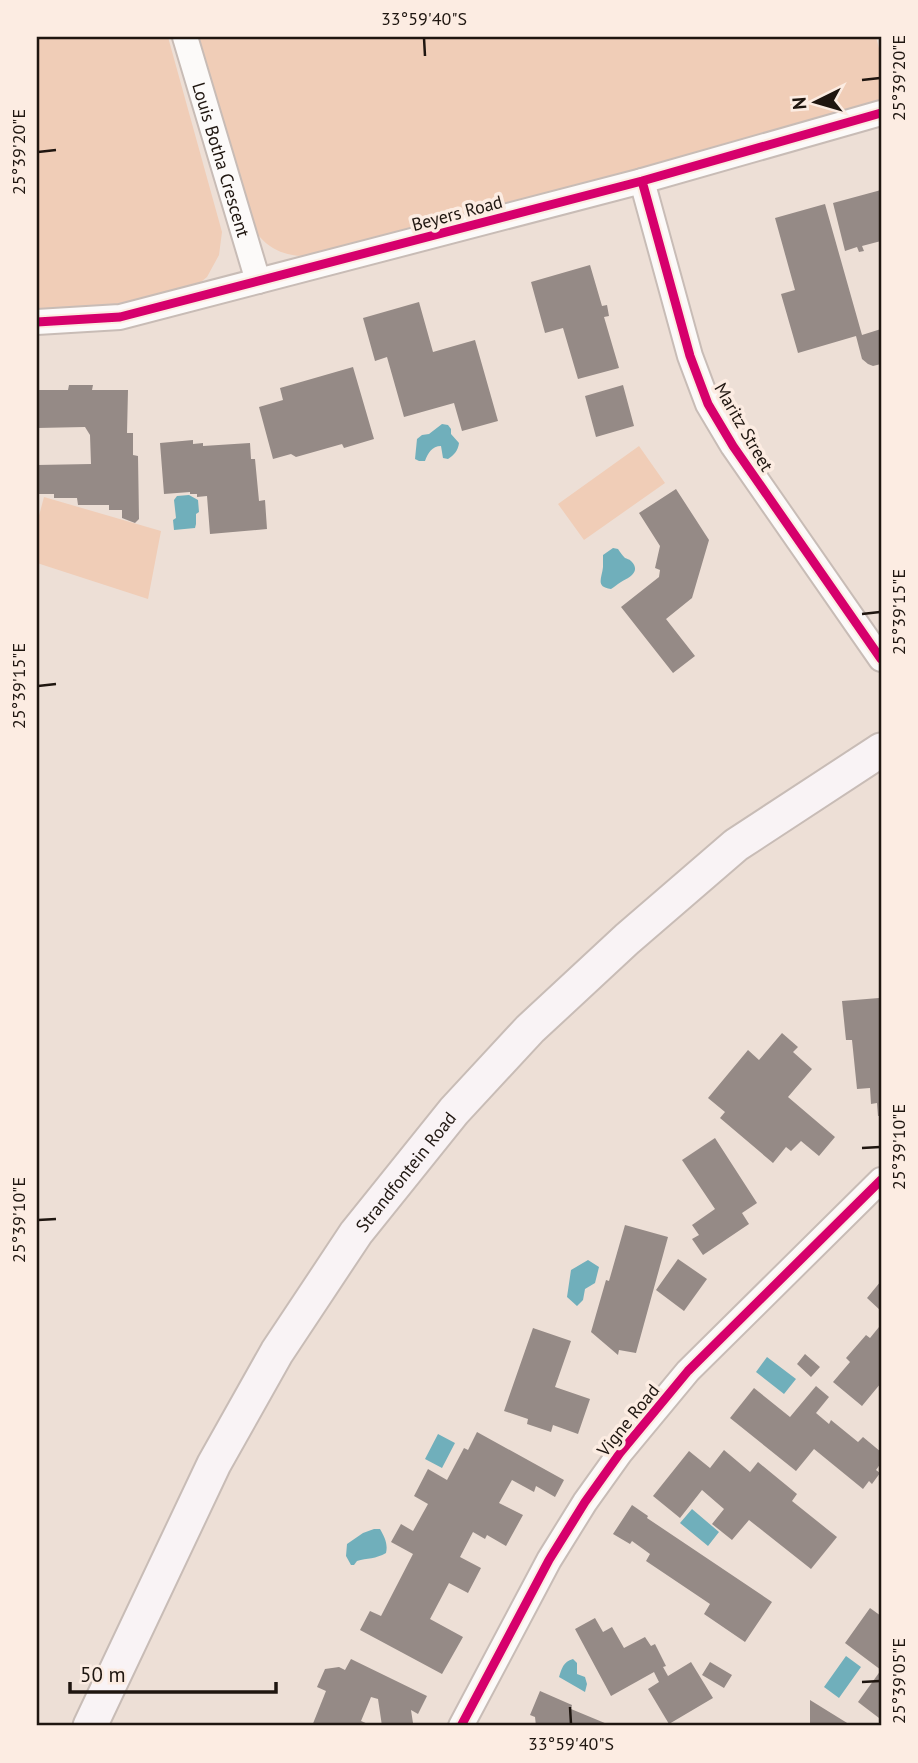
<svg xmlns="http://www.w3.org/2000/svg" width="918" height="1763" font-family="'PT Sans',sans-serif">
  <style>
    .green { fill: #f0cdb7 }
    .water { fill: #70afbb }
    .building { fill: #958a86 }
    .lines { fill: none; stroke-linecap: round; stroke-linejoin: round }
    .minor-casing { stroke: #c8bcb6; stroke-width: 28 }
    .secondary-casing { stroke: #c8bcb6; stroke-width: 37 }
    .minor { stroke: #fcfaf9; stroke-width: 24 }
    .secondary { stroke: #f9f3f5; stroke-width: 33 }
    .cycleway-casing { stroke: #fcece2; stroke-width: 13 }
    .cycleway { stroke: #d6006c; stroke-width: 9 }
    .ticks { fill: none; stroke: #1f1610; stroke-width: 2.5 }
    .labels { text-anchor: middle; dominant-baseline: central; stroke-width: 7; stroke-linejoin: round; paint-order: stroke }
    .street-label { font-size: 18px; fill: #1f1610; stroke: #fcece2 }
    .neatline { fill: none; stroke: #1f1610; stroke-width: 2.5 }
    .ticks-label { font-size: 18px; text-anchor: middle; fill: #1f1610 }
  </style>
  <rect width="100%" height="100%" fill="#eddfd6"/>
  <!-- green -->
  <path class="green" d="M37,37h131l54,195 -3,23 -12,22 -29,24 -141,11z
    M199,37h677l5,19v46l-558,153c-28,4 -55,-1 -70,-28 -3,-6 -5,-14 -8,-21z
    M639,446l26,37 -81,57 -26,-36z
    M44,497l117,34 -13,68 -111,-36v-40z"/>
  <!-- water -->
  <path class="water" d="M442,424l6,1 3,4v5l8,9c-1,8 -5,12 -11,16l-5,-1 -2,-12c-9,0 -13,7 -16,15h-6l-4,-2 2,-20 5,-4 7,-1z
    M189,495l9,5 1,12 -3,2v10l-1,4 -21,2 -1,-10 3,-2 -2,-18 3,-4z
    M613,548l5,1c2,3 4,6 7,9 2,1 4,1 6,3 11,11 -3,17 -10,21 -4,2 -6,5 -10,7 -16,-2 -9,-11 -8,-22 0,-4 0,-8 0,-12z
    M588,1260l11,7 -4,16 -10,6 -2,11 -6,6 -10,-9 4,-27z
    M767,1357l29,22 -12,15 -28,-22z
    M438,1434l17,9 -13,25 -17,-9z
    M692,1509l27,23 -11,14 -28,-23z
    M374,1529h6c5,9 8,15 6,24 -10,6 -19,5 -29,8l-3,4h-3l-5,-9 1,-12 16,-11z
    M846,1656l15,11 -22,31 -15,-11z
    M573,1659l4,4v11l8,3 2,7 -2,8 -26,-15c3,-9 4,-15 14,-18z"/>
  <!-- building -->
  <path class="building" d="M881,190v51l-19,5 2,5 -5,1 -2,-5 -12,4 -12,-48z
    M825,204l37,131 19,-6v35l-8,2 -5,-2 -6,-5 -6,-23 -58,17 -17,-59 14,-4 -20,-72z
    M590,265l12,41 5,-1 2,11 -5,1 15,51 -41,11 -15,-51 -18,5 -14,-51z
    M419,302l14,50 42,-12 23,81 -36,10 -8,-28 -50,14 -17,-60 -12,4 -12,-43z
    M353,367l21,72 -30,9 -2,-4 -46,13 -5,-3 -18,5 -14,-52 24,-7 -3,-12z
    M69,385h24l-1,5h36l-1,43h6v22l5,1 1,63 -4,4 -13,-5v-8h-13v-5h-31l-1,-7h-23v-4h-17v-29l54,-1 -1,-29 -5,-8 -48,1v-38h31z
    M623,385l11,41 -38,11 -11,-41z
    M193,440v4l10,-1v3l47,-3 1,16h4l4,42 6,-1 2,29 -57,5 -3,-38 -10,1v-3h-7v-2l-26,2 -4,-51z
    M676,489l33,51 -17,58 -26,21 29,37 -22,17 -52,-66 38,-30 1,-7 -5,-2 5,-22 -21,-33z
    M879,998v7h2v111h-3l-1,-13 -6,1 -1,-16 -13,1 -5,-49h-6l-4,-39z
    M782,1033l16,14 -5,5 19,17 -24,28 47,40 -16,19 -18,-15 -10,10 -5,-4 -13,16 -53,-45 5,-6 -17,-14 40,-48 11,10z
    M715,1138l42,65 -15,10 7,11 -46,31 -11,-16 7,-4 -7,-10 23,-16 -33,-49z
    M625,1225l43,12 -32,116 -17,-3 -1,5 -27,-23 15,-52 3,1z
    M678,1259l29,20 -23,32 -28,-21z
    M881,1281v30l-14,-13z
    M879,1327l2,2v54l-19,23 -29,-24 17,-20 -4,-4 20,-23 4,3z
    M533,1328l38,13 -16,46 35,12 -12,35 -25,-9 -2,7 -24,-8 1,-5 -24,-8z
    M805,1354l15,13 -9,10 -14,-13z
    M816,1386l13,11 -13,16 13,11 2,-4 27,22 5,-5 18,15v11l-5,7 4,3 -8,11 -3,-3 -6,8 -49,-40 -18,22 -66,-53 24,-30 36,29z
    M477,1432l87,48 -9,17 -19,-11 -2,6 -22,-12 -13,23 24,12 -17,31 -19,-11 -2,4 -12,-7 -13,25 21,11 -13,25 -19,-10 -19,36 33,18 -21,37 -82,-44 10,-19 11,5 32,-62 -22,-12 10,-18 12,7 15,-27 -14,-8 14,-27 19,11 17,-32 4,2z
    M724,1450l26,22 8,-10 39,32 -5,7 45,36 -26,32 -62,-49 -17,20 -20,-16 12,-15 -22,-19 -22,28 -27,-22 36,-45 21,17z
    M632,1505l16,11 -1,2 125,84 -27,40 -41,-28 6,-10 -64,-43 4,-7 -18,-13 -2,3 -17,-10z
    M870,1608l11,8v98l-2,4 -21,-16 23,-32 -36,-27z
    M595,1618l8,14 9,-5 12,21 21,-11 6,9 4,-2 11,22 -3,1 5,9 23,-14 22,36 -44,26 -21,-35 11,-7 -5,-10 -43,24 -36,-67z
    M351,1659l76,37 -9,18 -7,-4 2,13 -19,3h-12l-4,-27 -7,-2 -10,24 7,3 -1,2h-55l14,-35 -9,-4 8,-18 14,-2 6,3z
    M710,1662l22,13 -8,13 -22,-13z
    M540,1691l32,14 -1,4 41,17h-76l-1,-9 -5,-2z
    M810,1700l42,26h-42z"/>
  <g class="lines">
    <defs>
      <g id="minor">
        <path id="s1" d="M185,37l73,244"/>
        <path d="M642,181l48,175 18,48 25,42 148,213"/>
        <path d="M37,322l83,-5 522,-136 239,-68"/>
        <path d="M461,1726l88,-166 36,-58 35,-49 68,-82 193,-191"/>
      </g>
      <g id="secondary">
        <path id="s2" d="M90,1726l124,-262 63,-112 79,-119 98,-122 76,-82 97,-90 109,-94 145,-95"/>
      </g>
    </defs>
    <!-- minor casing -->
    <use href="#minor" class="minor-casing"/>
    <!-- secondary casing -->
    <use href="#secondary" class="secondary-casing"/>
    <!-- minor -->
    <use href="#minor" class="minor"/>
    <!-- secondary -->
    <use href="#secondary" class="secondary"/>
    <defs>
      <path id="cycleway" d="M642,181l48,175 18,48 25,42 148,213
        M37,322l83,-5 522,-136 239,-68
        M461,1726l88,-166 36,-58 35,-49 68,-82 193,-191"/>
    </defs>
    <!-- cycleway casing -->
    <use href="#cycleway" class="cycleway-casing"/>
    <!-- cycleway -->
    <use href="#cycleway" class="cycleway"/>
  </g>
  <!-- ticks -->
  <path class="ticks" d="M424,38l1,18M862,80l18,-2M38,152l18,-2M862,614l18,-2M38,686l18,-2M862,1148l18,-1M38,1220l18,-1M862,1682l18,-1M570,1707l1,17"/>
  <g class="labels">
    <!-- street labels -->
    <g class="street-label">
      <text stroke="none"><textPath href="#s1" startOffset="128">Louis Botha Crescent</textPath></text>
      <text transform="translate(457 213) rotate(-15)">Beyers Road</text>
      <text transform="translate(744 427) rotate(60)">Maritz Street</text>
      <text stroke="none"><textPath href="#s2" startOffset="640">Strandfontein Road</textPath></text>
      <text transform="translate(628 1420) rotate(-51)">Vigne Road</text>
    </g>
  </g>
  <!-- border -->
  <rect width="918" height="1763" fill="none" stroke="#fcece2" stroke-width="77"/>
  <!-- north arrow -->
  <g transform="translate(816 102) rotate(265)" stroke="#fcece2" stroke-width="5" paint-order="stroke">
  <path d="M0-5L12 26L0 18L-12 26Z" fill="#1f1610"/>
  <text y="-10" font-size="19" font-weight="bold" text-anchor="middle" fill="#1f1610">N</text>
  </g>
  <!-- scale -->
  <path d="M70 1682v10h206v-10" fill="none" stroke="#1f1610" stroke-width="3.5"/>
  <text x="80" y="1682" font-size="21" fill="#1f1610" stroke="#fcece2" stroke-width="5" paint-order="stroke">50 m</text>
  <rect x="38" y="38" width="842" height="1686" class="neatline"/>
  <g class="ticks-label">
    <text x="424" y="25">33°59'40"S</text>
    <text transform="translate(899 78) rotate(-90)" y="6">25°39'20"E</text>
    <text transform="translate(19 152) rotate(-90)" y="6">25°39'20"E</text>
    <text transform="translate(899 612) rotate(-90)" y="6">25°39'15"E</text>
    <text transform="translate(19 686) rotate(-90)" y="6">25°39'15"E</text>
    <text transform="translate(899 1147) rotate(-90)" y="6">25°39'10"E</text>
    <text transform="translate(19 1220) rotate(-90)" y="6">25°39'10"E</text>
    <text transform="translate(899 1681) rotate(-90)" y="6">25°39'05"E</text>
    <text x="571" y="1750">33°59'40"S</text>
  </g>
</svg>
